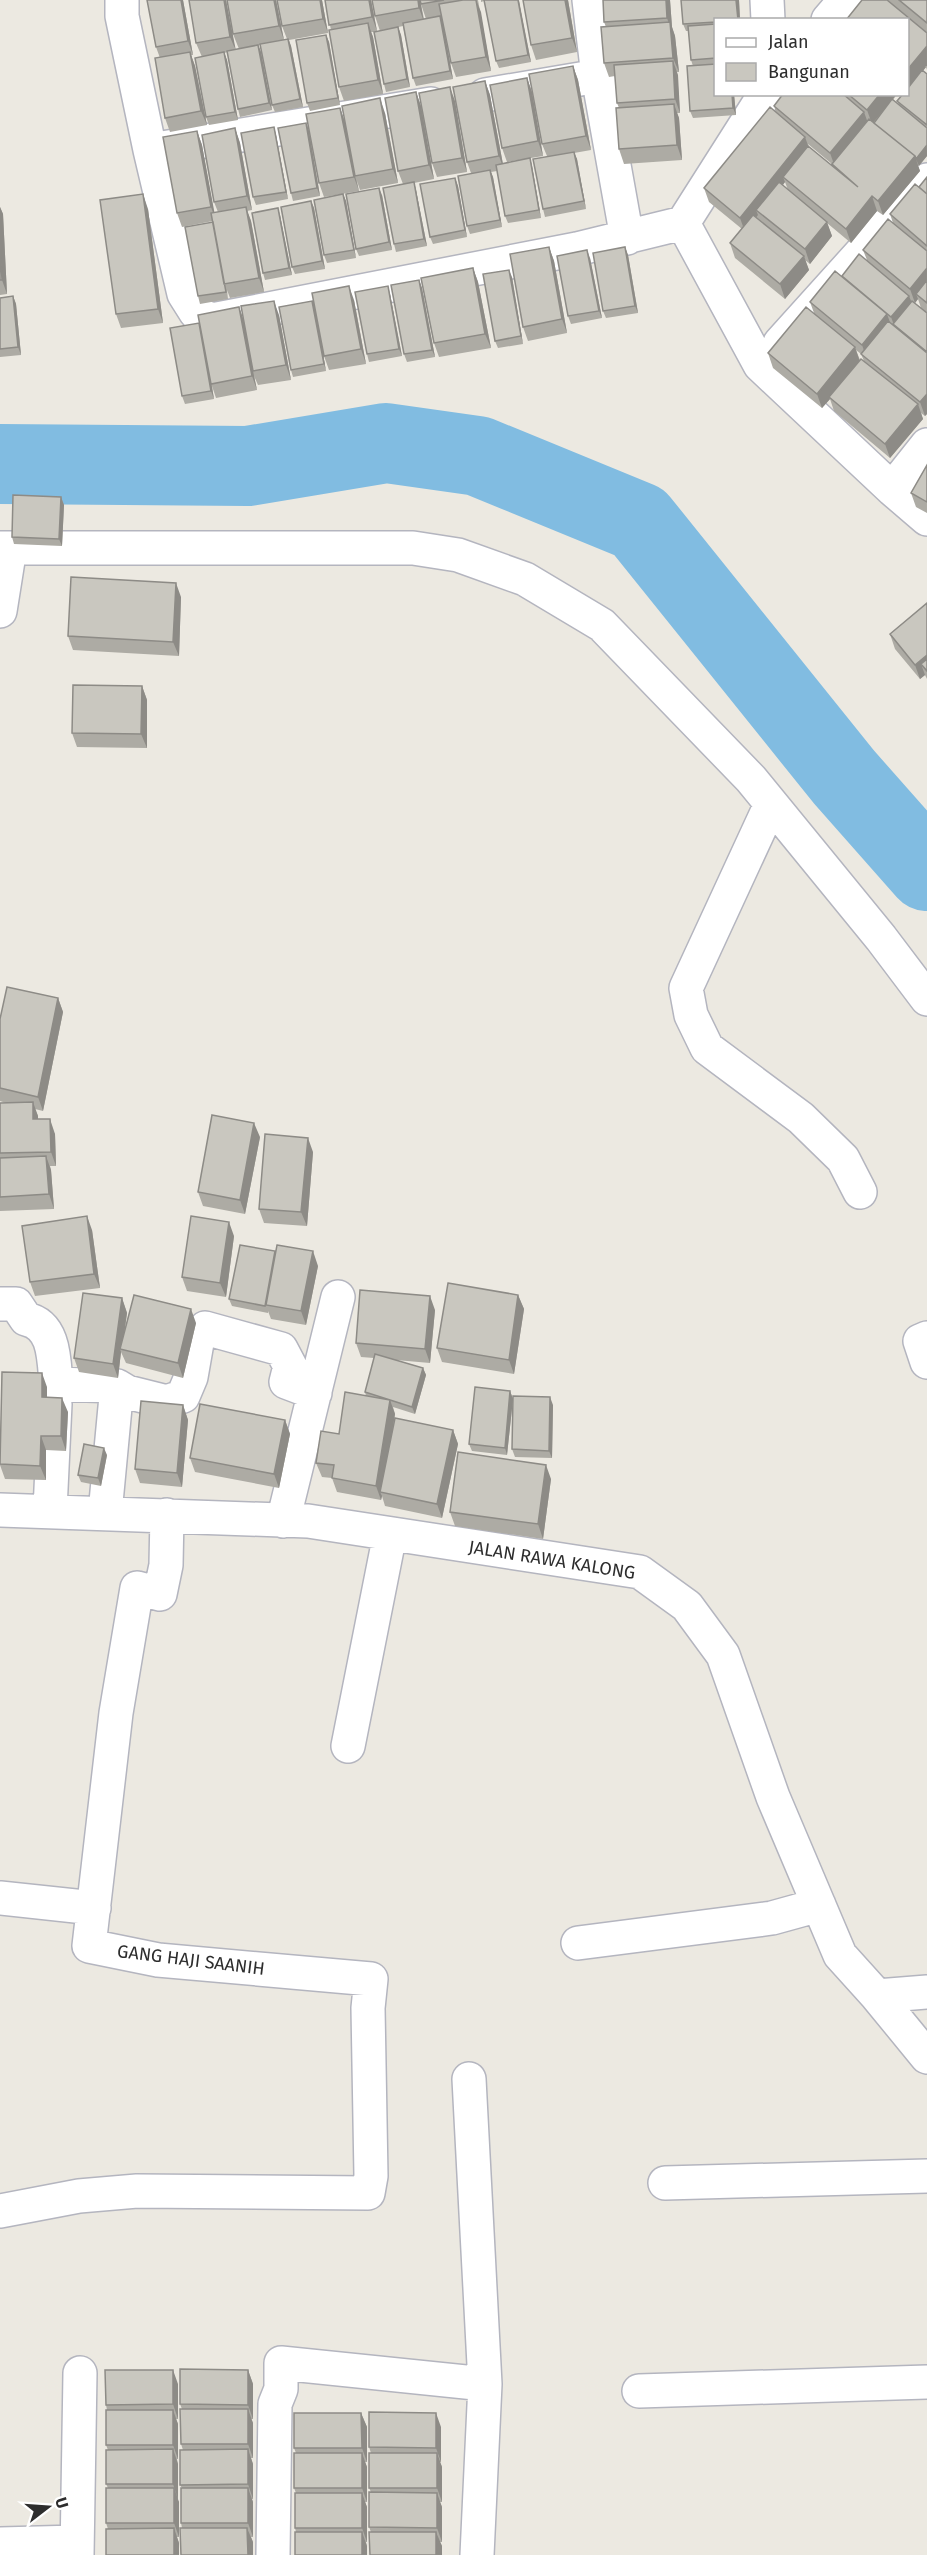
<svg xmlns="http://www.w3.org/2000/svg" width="927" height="2555" font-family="'Fira Sans',sans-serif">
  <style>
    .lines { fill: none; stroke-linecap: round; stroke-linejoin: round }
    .river { stroke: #81bce1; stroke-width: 80 }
    .minor-casing { stroke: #b4b5bf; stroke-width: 36 }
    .minor { stroke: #fff; stroke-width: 33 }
    .wall { fill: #adaba4; fill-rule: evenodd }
    .shaded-wall { fill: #8d8b86 }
    .building { fill: #c9c7bf; stroke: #8d8b86; stroke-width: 1.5 }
    .labels { text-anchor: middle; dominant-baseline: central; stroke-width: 4.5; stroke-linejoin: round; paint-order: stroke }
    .street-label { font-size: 18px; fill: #2d2d2d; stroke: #fff }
  </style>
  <rect width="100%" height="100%" fill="#ece9e1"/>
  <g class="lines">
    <!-- river -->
    <path class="river" d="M0,464l248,2 138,-23 92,13 161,66 205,255 83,94"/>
    <defs>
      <path id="minor" d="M122,0v16l28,134 34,144 12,19 16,7 365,-71 106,-26 77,142 132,124 35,30
        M589,0l9,76 29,162
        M767,0l1,20
        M828,20l17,-20
        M485,95l113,-19
        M156,149l275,-45
        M683,223l82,-129
        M780,343l147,-163
        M892,489l35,-44
        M0,548h413l45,7 67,24 77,46 149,154 130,159 46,61
        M0,611l10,-63
        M771,804l-85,184 5,27 16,33 94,70 42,41 17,33
        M0,1304h16l10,15c29,6 28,41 30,65l61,2 10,6 40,10 16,-6 8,-19 7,-40 7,-9 76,21 9,17 -4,16 29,11
        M927,1338l-7,3 7,21
        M0,1510l308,11 332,51 47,34 36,49 50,142 67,158 37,41 50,61
        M50,1510l5,-106
        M105,1513l12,-127
        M283,1521l55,-224
        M348,1746l42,-212
        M0,1898l94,10
        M578,1943l194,-25 47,-13
        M877,1996l50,-4
        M469,2079l16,305 -8,171
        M665,2183l262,-7
        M0,2211l79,-15 58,-5 231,2 3,-17 -3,-168 3,-29 -213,-19 -69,-14 27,-233 21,-125 23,6 6,-29 1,-50
        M639,2391l288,-9
        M0,2544l77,-2
        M77,2555l3,-182
        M273,2555l2,-151 6,-15v-26l204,21"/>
    </defs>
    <!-- minor casing -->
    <use href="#minor" class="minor-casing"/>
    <!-- minor -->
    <use href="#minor" class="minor"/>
  </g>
  <!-- wall -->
  <path class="wall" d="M147,0h36l10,55h-2l4,11 12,59 -37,7 -5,-14 -5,-60 -4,-11z
    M226,0l9,49h4l-6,-15 43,-34 8,40 3,-1 -5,-13 40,-26 6,33 -39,7 2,6 12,61 -28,5 -3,-7 -12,-60 -17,3 15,-3 3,7 11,58 -32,7 -2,-8 -10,-57 -4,1 3,7 11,60 -29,5 -3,-8 -4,-60 -6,-14z
    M325,0h46l6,31 21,-4 3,8 9,52 -24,5 -2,-8 -10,-52h-3l2,5 10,57 -39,7 -5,-14 -8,-57z
    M372,0h106l13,71 -35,6 -5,-14 -8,-39 10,55 -37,7 -3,-8 -10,-52 -23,5 -5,-15zM421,4l5,15h-2zM442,16l1,7 -9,-6z
    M481,0h38l12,62 -32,6 -3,-7 -12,-60 -3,1z
    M568,0l9,52 -41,8 -5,-15z
    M603,0h67l2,27 3,9 4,36h-2l3,41h-3l2,5 3,42 -58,4 -5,-15v-41l-2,-5 -2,-27 -6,1 -5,-14 2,-36 -2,-5z
    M681,0h58l1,20h-24v74h18l2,21 -43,3 -3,-7 3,-45 -2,-6 -2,-29h-3l-3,-7z
    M862,0h65v70l-1,-3 -3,4 4,3v82l-9,10 2,5 -37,44 -6,-4 -26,32 -24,-20 5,13 -22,28 -5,-4 4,10 -24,29 -50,-41 -5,-15 12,-14 -33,-27 -5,-14 72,-76 -2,-6 9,-12h114l-4,6 6,5 -2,-4 11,-7zM808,144l24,20 1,2 -24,-19zM785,182l3,8 -5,-5z
    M326,35l3,7 11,63 -30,6 -3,-8z
    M573,66l5,14 13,70 -17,3 3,6 9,50 -41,8 -2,-8 4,-53 -5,-12z
    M527,78l5,14 11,64 -36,6 -5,-14z
    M485,81l5,14 13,69 27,-6 2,8 9,52 -33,5 -3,-7 -8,-45 -6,1 2,5 9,50 -32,7 -3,-8 4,-53 -4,-11z
    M416,92l5,14 34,-5 12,71 -30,5 -5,-14 -9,-44 11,60 -20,4 2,7 11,56 -31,6 -2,-8 9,-60 -5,-13z
    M340,108l4,11 41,-6 13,70 -38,7 -3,-9 2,10 -35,6 -5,-14z
    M306,123l3,8 11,65 -27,5 -2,-8z
    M274,127l2,8 12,64 -32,6 -3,-8z
    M235,128l5,15 12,67 -5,1 4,10 13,71 -34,6 -3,-8 1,9 -28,5 -2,-8 15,-75 -31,6 -5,-14 20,-82 5,14 12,68 4,-1 -4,-10z
    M927,177v237l-2,2 -4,-3 2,6 -33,39 -56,-47 -4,-12 -8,9 -49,-40 -5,-15 46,-40 -4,-11 32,-25 25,-17 -4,-10 30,-27 -3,-9 29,-27zM918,299l3,9 -6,-5zM856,350l5,4 3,7 -4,-1z
    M455,178l3,8 9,51 -34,7 -3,-7z
    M343,194l3,7 10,57 -29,5 -3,-8z
    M382,195l10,55 -33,6 -3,-7z
    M311,201l3,7 11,61 -30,5 -3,-7z
    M0,207l3,7 4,80 -7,1z
    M148,209l15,114 -42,5 -5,-14z
    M280,215l12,60 -27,5 -2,-7z
    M549,247l5,14 13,72 -39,8 -5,-14z
    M625,247l3,8 10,58 -32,5 -3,-7z
    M590,258l12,60 -31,6 -3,-8z
    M473,268l5,14 13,66 -52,9 -5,-14z
    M512,277l11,67 -25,4 -3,-7z
    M419,280l3,8 13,69 -28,5 -3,-8z
    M390,294l12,62 -33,6 -2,-8z
    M13,296l3,8 5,51 -21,2v-59z
    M354,300l12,64 -37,6 -5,-14z
    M312,301l3,7 11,63 -33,6 -2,-7z
    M239,307l4,11 36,-3 12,65 -33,5 -4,-9 3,14 -41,8 -4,-12 2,13 -29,5 -3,-8 17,-73z
    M927,465v48l-11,-6 -5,-14z
    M61,497l3,8 -2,41 -48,-2 -2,-7z
    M181,597l-2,59 -106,-6 -5,-14z
    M927,603v76l-2,-4 -5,4 -25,-30 -5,-15z
    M142,686l5,14v48l-70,-1 -5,-14z
    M58,998l5,14 -20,99 -8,-2 3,7v3l17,15 1,32h-6l1,4 3,39 -54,2v-108h6l-6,-2v-82z
    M260,1137l-15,77 -42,-8 -5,-14z
    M313,1152l-6,74 -43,-3 -5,-14z
    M92,1230l8,58 -65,8 -5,-14z
    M234,1236l-8,61 -39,-6 -5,-14z
    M318,1266l-12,59 -35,-6 -3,-8v2l-36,-7 -3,-7z
    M518,1295l6,14 -10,65 -72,-12 -5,-14z
    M122,1298l5,15 -3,23 72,-13 -13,55 -57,-15 -5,-11 -3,26 -39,-6 -5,-14z
    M435,1310l-5,53 -34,-3 27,8 3,7 -11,39 -22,-7 2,7 -2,15 60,1 5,14 -16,74 -57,-12 -3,-10 -1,4 -44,-8 -5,-14 -10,-1 -6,-14 23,-29 27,-38 -1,-4 9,-34 -13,-1 -5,-14z
    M2,1372l45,15v10l21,15 -2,39 -20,-1v30l-41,-1 -5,-14z
    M510,1391l3,8 -6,56 -35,-4 -3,-7z
    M183,1405l5,15 -6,67 -42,-4 -5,-14z
    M553,1405l-1,53 -37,-1 -3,-8z
    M285,1420l5,14 -11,54 -84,-16 -5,-14z
    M107,1455l-6,31 -20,-4 -3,-7z
    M551,1479l-8,60 -88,-13 -5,-14z
    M248,2370l5,14v35h-2l2,4v35h-2l2,6v35h-1l1,3v35h-2l2,5 -71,-14 -1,-5 1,-35 -2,-3 3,-35 -2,-6 1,-35 -2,-5z
    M178,2384v35h-2l2,5v35h-1l1,5v35h-1l2,3v35h-2l2,6 -71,-14 -2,-6 2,-35 -2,-4 2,-34 -2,-5 1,-35 -1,-5z
    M361,2413l6,14v35h-2l2,5v35h-2l2,5v35h-1l1,4 -71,-14 -1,-4 1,-35 -2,-5 2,-35 -2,-5z
    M441,2427v35h-1l2,5v35h-2l2,5v35h-2l2,4v9h-72l1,-23 -2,-5 2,-35 -2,-4 2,-35 -2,-6z"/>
  <!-- shaded-wall -->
  <path class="shaded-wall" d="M181,0h2l10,55 -5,-14z
    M224,0h2l10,51 -6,-14z
    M274,0h2l8,40 -5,-14z
    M320,0h2l6,33 -5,-14z
    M369,0h2l6,31 -5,-14z
    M418,0h2l4,22 -5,-14z
    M476,0l5,12 10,59 -5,-14z
    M518,0l1,2 12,60 -3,-7z
    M565,0h3l9,52 -5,-14z
    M666,0h4l2,27 3,9 4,36 -6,-14 -3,-31 -3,-9z
    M736,0h3l1,20h-2z
    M440,16l3,7 10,56 -3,-8z
    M368,23l5,14 10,57 -5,-14z
    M398,27l3,8 9,52 -3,-8z
    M326,35l3,7 11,63 -2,-7z
    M288,39l3,7 12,61 -3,-8z
    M258,45l3,7 11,58 -3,-7z
    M927,46v20h-2l1,1 -18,23v-21z
    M190,52l5,14 12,59 -6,-14z
    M224,52l3,8 11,60 -3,-8z
    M673,61l5,14 2,38 -5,-14z
    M573,66l5,14 13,70 -5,-14z
    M527,78l5,14 11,64 -5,-15z
    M485,81l5,14 14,75 -5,-14z
    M450,87l5,14 12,71 -5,-14z
    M416,92l5,14 13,73 -5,-14z
    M732,94h2l2,21 -3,-7z
    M880,94h17l-25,30 -5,-14z
    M380,98l5,15 13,70 -5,-14z
    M674,104l5,14 3,42 -5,-15z
    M340,108l5,14 10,54 4,15 -5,-14z
    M864,112l5,14 -34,41 -5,-14z
    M306,123l3,8 11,65 -3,-8z
    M274,127l2,8 12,64 -2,-7z
    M235,128l5,15 12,67 -5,-14z
    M197,131l5,14 14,76 -5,-14z
    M805,137l5,14 -27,26 2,5 -25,31 -4,-3 2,5 -13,17 -5,-14z
    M927,145v11l-8,10 -3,-7z
    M574,152l3,7 9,50 -2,-8z
    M915,156l5,15 -37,44 -5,-14z
    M530,158l2,8 9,52 -2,-8z
    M490,170l3,7 9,50 -2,-7z
    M455,178l3,8 9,51 -2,-7z
    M414,182l2,8 11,56 -3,-7z
    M379,188l3,7 10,55 -3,-8z
    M143,194l5,15 15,114 -5,-14z
    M343,194l3,7 10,57 -2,-8z
    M872,196l5,15 -26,32 -5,-14z
    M311,201l3,7 11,61 -3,-8z
    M0,207l3,7 4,80 -5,-14 -2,-35z
    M246,207l5,14 13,71 -5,-14z
    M278,208l2,7 12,60 -3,-7z
    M827,222l5,14 -22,28 -5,-15z
    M549,247l5,14 13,72 -5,-14z
    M625,247l3,8 10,58 -3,-7z
    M587,250l3,8 12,60 -3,-7z
    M804,256l5,14 -24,29 -5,-15z
    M473,268l5,14 13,66 -6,-14z
    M927,268v20l-11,6 2,5 -3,4 -5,-14z
    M509,270l3,7 11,67 -2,-8z
    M419,280l3,8 13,69 -3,-7z
    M349,286l5,14 12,64 -5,-15z
    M388,286l2,8 12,62 -3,-7z
    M13,296l3,8 5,51 -3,-8z
    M909,296l3,7 -18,22 -3,-8z
    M274,301l5,14 12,65 -5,-15z
    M312,301l3,7 11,63 -2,-7z
    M239,307l5,14 9,50 4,19 -5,-14z
    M887,314l5,14 -25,31 -5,-14z
    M199,323l3,8 12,68 -3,-8z
    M855,347l5,15 -31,35 1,2 -8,9 -5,-14z
    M927,394v20l-2,2 -5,-14z
    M918,404l5,15 -33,39 -5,-14z
    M61,497l3,8 -2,41 -3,-7z
    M176,583l5,14 -2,59 -6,-14z
    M927,655v16l-6,-7 4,11 -5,4 -5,-14z
    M142,686l5,14v48l-6,-14z
    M58,998l5,14 -20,99 -5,-14z
    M33,1102l5,14v18l-5,-15z
    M50,1119l5,15 1,32 -5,-14z
    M254,1123l6,14 -15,77 -5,-14z
    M308,1138l5,14 -6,74 -6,-14z
    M46,1156l5,14 3,39 -5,-15z
    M87,1216l5,14 8,58 -6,-14z
    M229,1222l5,14 -8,61 -6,-14z
    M313,1251l5,15 -12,59 -5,-14z
    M518,1295l6,14 -10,65 -5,-14z
    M430,1296l5,14 -5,53 -5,-14z
    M122,1298l5,15 -5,36h-2l1,3 -3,26 -5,-14z
    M191,1309l5,14 -13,55 -5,-15z
    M423,1368l3,7 -11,39 -3,-7z
    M42,1373l5,14v24l-5,-14z
    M510,1391l3,8 -6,56 -2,-7z
    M550,1397l3,8 -1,53 -3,-7z
    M62,1398l6,14 -2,39 -5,-15z
    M390,1400l5,14 -13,78h-2l2,4 -1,4 -5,-14z
    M183,1405l5,15 -6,67 -5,-14z
    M285,1420l5,14 -11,54 -5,-14z
    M453,1430l5,14 -16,74 -5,-14z
    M41,1436l5,14v30l-6,-14z
    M104,1448l3,7 -6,31 -3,-8z
    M546,1465l5,14 -8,60 -5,-15z
    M173,2370l5,14v35l-5,-15z
    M248,2370l5,14v35l-5,-14z
    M248,2409l5,14v35l-5,-14z
    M173,2410l5,14v35l-5,-14z
    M361,2413l6,14v35l-5,-14z
    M436,2413l5,14v35l-5,-14z
    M173,2449l5,15v35l-5,-15z
    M248,2449l5,15v35l-5,-15z
    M362,2453l5,14v35l-5,-14z
    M437,2453l5,14v35l-5,-14z
    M174,2488l5,14v35l-5,-14z
    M248,2488l5,14v35l-5,-14z
    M362,2493l5,14v35l-5,-14z
    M437,2493l5,14v35l-5,-14z
    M174,2528l5,15v12h-5z
    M247,2528l6,14v13h-5z
    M362,2532l5,14v9h-5z
    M436,2532l6,14v9h-6z"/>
  <!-- building -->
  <path class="building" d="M147,0h34l7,41 -32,6z
    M189,0h35l6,37 -34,6z
    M227,0h47l5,26 -46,8z
    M277,0h43l3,19 -41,7z
    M325,0h44l3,17 -43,8z
    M372,0h46l1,8 -44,8z
    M420,0h24l-23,4z
    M463,0h13l10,57 -35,6 -12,-59z
    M484,0h34l10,55 -32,6z
    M523,0h42l7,38 -41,7z
    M603,0h63l1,18 -63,4z
    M681,0h55l2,20h-22v2l-33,2z
    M862,0h25l40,33v13l-19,23v-49h-62z
    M899,0h28v23z
    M440,16l10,55 -37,7 -10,-55z
    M670,22l3,36 -69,5 -3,-36z
    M368,23l10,57 -39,7 -10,-57z
    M716,24v34l-25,2 -3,-34z
    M398,27l9,52 -23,5 -10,-52z
    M326,35l12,63 -31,5 -11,-63z
    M288,39l12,60 -28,6 -12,-61z
    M258,45l11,58 -31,6 -11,-58z
    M190,52l11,59 -36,7 -10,-60z
    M224,52l11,60 -29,5 -11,-59z
    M673,61l2,38 -58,4 -3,-38z
    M716,64v30h16l1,14 -43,3 -3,-45z
    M573,66l13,70 -44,8 -13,-70z
    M922,70l5,4v51l-30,-24 6,-7h5v-6z
    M527,78l11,63 -36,7 -12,-63z
    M485,81l14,75 -32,6 -14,-75z
    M450,87l12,71 -30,5 -13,-70z
    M416,92l13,73 -31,6 -13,-73z
    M783,94h60l21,18 -34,41 -56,-47z
    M848,94h32l-13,16z
    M380,98l13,71 -38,7 -13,-70z
    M892,99l35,29v17l-11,14 -1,-3 -41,-33z
    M674,104l3,41 -58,4 -3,-41z
    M770,107l35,30 -65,81 -36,-30z
    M340,108l14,69 -35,6 -13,-69z
    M869,119l46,37 -37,45 -6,-5 -26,33 -63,-52 25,-31 50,41 -26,-23z
    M306,123l11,65 -26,5 -13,-65z
    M274,127l12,65 -33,5 -12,-64z
    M235,128l12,68 -33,6 -12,-67z
    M197,131l14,76 -34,6 -14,-76z
    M574,152l10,49 -41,8 -10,-50z
    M530,158l9,52 -34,6 -9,-51z
    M490,170l10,50 -33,6 -9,-50z
    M927,177v17l-8,-7z
    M455,178l10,52 -35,7 -10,-53z
    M414,182l10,57 -30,5 -11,-56z
    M779,182l48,40 -22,27 -49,-39z
    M915,184l12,10v52l-37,-32z
    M379,188l10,54 -33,7 -10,-55z
    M143,194l15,115 -42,5 -16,-114z
    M343,194l11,56 -30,5 -10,-55z
    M311,201l11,60 -30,6 -11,-60z
    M246,207l13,71 -35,6 -13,-71z
    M278,208l11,60 -26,5 -11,-60z
    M753,215l51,41 -24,28 -50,-41z
    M888,219l39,32v17l-17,21 -47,-39z
    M213,222l13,70 -28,4 -13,-69z
    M0,245l2,35h-2z
    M549,247l13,72 -39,8 -13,-73z
    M625,247l10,59 -32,5 -10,-58z
    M587,250l12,61 -31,5 -11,-60z
    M859,254l50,42 -18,21 -49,-41z
    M473,268l12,66 -51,9 -13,-65z
    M509,270l12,66 -26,5 -12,-67z
    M835,271l52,43 -25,31 -52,-43z
    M419,280l13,70 -28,4 -13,-69z
    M927,280v23l-11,-9z
    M349,286l12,63 -37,7 -12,-63z
    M388,286l11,63 -32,5 -12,-62z
    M13,296l5,51 -18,2v-51z
    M274,301l12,64 -33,6 -12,-65z
    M312,301l12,63 -33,6 -12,-63z
    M912,301l15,12v39l-34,-28z
    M239,307l13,69 -41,8 -13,-69z
    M806,307l49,40 -38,47 -49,-41z
    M888,321l39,32v41l-7,8 -59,-48z
    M199,323l12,68 -29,5 -12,-68z
    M861,359l57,45 -33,40 -56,-47z
    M927,465v37l-16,-9z
    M13,495l48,2 -2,42 -47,-2z
    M71,577l105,6 -3,59 -105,-6z
    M927,603v52l-12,10 -25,-31z
    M927,659v12l-6,-7z
    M73,685l69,1 -1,48 -69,-1z
    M7,987l51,11 -20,99 -38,-9v-69z
    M33,1102v17h17l1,33 -51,1v-50z
    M212,1115l42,8 -14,77 -42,-8z
    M265,1134l43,4 -7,74 -42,-3z
    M46,1156l3,38 -49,3v-39z
    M87,1216l7,58 -64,8 -8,-56z
    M191,1216l38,6 -9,61 -38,-6z
    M240,1245l35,6 -10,55 -36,-7z
    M277,1245l36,6 -12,60 -35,-6z
    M448,1283l70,12 -9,65 -72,-12z
    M360,1290l70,6 -5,53 -69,-6z
    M83,1293l39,5 -9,66 -39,-6z
    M134,1295l57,14 -13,54 -58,-14z
    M375,1354l48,14 -11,39 -47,-15z
    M2,1372l40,1v24l20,1 -1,38h-20l-1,30 -40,-2z
    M475,1387l35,4 -5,57 -36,-4z
    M345,1392l45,8 -14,86 -44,-8 2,-13 -18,-2 5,-32 18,3z
    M513,1396l37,1 -1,54 -37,-2z
    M141,1401l42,4 -6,68 -42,-4z
    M200,1404l85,16 -11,54 -84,-16z
    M395,1418l58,12 -16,74 -57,-12z
    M84,1444l20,4 -6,30 -20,-3z
    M458,1452l88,13 -8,59 -88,-12z
    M180,2369l68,1v35l-68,-1z
    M105,2370h68v34l-67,1z
    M180,2409h68v35h-67z
    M106,2410h67v35h-67z
    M369,2412l67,1v35l-67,-1z
    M294,2413h67l1,35h-68z
    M173,2449v35h-67v-34z
    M248,2449v35l-68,1v-35z
    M294,2453h68v35h-68z
    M369,2453h68v35h-68z
    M106,2488h68v35h-68z
    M181,2488h67v35h-67z
    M369,2492l68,1v35l-68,-1z
    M295,2493h67v35h-67z
    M174,2528v27h-68v-26z
    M180,2528h67l1,27h-67z
    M295,2532h67v23h-67z
    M369,2532h67v23h-66z"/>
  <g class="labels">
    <!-- street labels -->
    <g class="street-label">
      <text transform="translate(552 1560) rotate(9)">JALAN RAWA KALONG</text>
      <text transform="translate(191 1960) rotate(7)">GANG HAJI SAANIH</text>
    </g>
  </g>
  <!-- legend -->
  <rect x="714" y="18" width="195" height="78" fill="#ffffff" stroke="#ababab" stroke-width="1.5"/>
  <rect x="726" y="38" width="30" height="9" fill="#ffffff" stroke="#ababab" stroke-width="1.5"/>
  <text x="768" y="48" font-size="18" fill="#2d2d2d">Jalan</text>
  <rect x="726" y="63" width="30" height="18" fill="#c9c7bf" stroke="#ababab" stroke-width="1.5"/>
  <text x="768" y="78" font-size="18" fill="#2d2d2d">Bangunan</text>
  <!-- north arrow -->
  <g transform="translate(48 2507) rotate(73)" stroke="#ffffff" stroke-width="4.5" paint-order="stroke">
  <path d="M0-4.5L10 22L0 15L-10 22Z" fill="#2d2d2d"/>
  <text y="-9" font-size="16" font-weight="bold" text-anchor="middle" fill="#2d2d2d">U</text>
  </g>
</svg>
